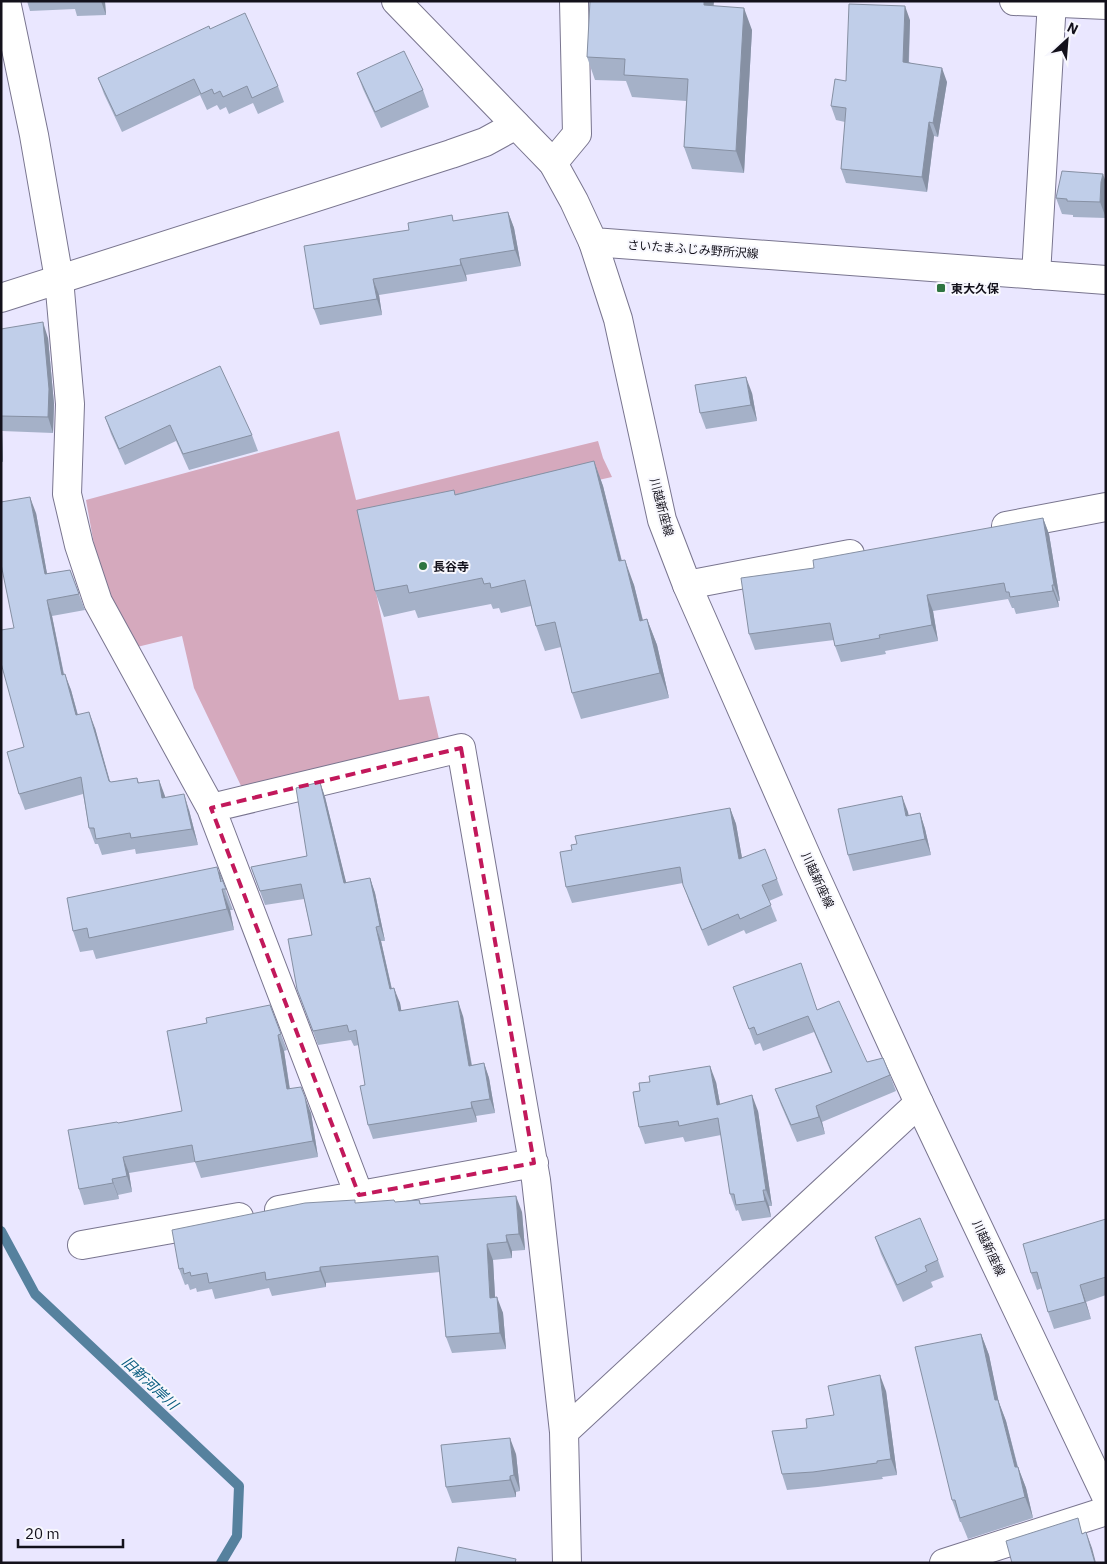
<svg xmlns="http://www.w3.org/2000/svg" width="1107" height="1564" font-family="'IBM Plex Sans','Noto Sans JP',sans-serif">
  <style>
    .green { fill: #d5a9bd }
    .lines { fill: none; stroke-linecap: round; stroke-linejoin: round }
    .stream { stroke: #56819e; stroke-width: 10 }
    .street-casing { stroke: #79758f; stroke-width: 30 }
    .secondary-casing { stroke: #79758f; stroke-width: 30 }
    .primary-casing { stroke: #79758f; stroke-width: 30 }
    .street { stroke: #fff; stroke-width: 28 }
    .secondary { stroke: #fff; stroke-width: 28 }
    .primary { stroke: #fff; stroke-width: 28 }
    .wall { fill: #a5b1c8 }
    .shaded-wall { fill: #8690a3 }
    .building { fill: #c0cee9; stroke: #8690a3 }
    .marked { fill: none; stroke: #c2185b; stroke-width: 4; stroke-dasharray: 10 6; stroke-linejoin: round }
    .poi-dot { fill: #2f7541; stroke: #f7f7fd; stroke-width: 2 }
    .labels { text-anchor: middle; dominant-baseline: central; stroke-width: 4; stroke-linejoin: round; paint-order: stroke }
    .street-label { font-size: 12px; fill: #13111b; stroke: #f7f7fd }
    .poi-label { font-size: 12px; font-weight: bold; fill: #13111b; stroke: #f7f7fd; text-anchor: start }
    .water-label { font-size: 14px; font-style: italic; fill: #055a7e; stroke: #f7f7fd }
  </style>
  <rect width="100%" height="100%" fill="#eae7ff"/>
  <!-- green -->
  <path class="green" d="M339,431l17,69 242,-59 5,17 9,19 -249,55 36,168 30,-4 10,43 -196,51 -49,-102 -12,-52 -45,11 -28,-53 -14,-44 -9,-50z"/>
  <g class="lines">
    <!-- stream -->
    <path class="stream" d="M1,1231l34,63 204,192 -2,50 -16,27"/>
    <defs>
      <path id="street" d="M6,1l28,134 25,144 11,125 -3,90 12,51 19,57 113,206 148,387
        M1014,1l92,4
        M553,163l24,-29 -3,-133
        M1036,275l16,-274
        M1006,526l100,-19
        M687,585l163,-31
        M211,808l250,-60 75,432 28,252 3,131
        M279,1210l255,-47
        M82,1245l157,-28
        M564,1432l355,-329
        M944,1563l162,-52"/>
      <path id="secondary" d="M593,242l25,77 44,201 25,65 122,277 110,241 187,393
        M1,298l450,-144 34,-12 31,-17"/>
      <path id="primary" d="M396,1l157,162 21,38 19,41 513,38"/>
    </defs>
    <!-- street casing -->
    <use href="#street" class="street-casing"/>
    <!-- secondary casing -->
    <use href="#secondary" class="secondary-casing"/>
    <!-- primary casing -->
    <use href="#primary" class="primary-casing"/>
    <!-- street -->
    <use href="#street" class="street"/>
    <!-- secondary -->
    <use href="#secondary" class="secondary"/>
    <!-- primary -->
    <use href="#primary" class="primary"/>
  </g>
  <!-- wall -->
  <path class="wall" d="M27,1h92v1h-14l1,13 -29,1 -2,-7 -45,2z
    M714,6l38,24 -8,143 -52,-4 -8,-22 2,-46 -54,-4 -6,-16 -31,-1 -8,-23z
    M910,20l-1,42 38,20 -9,55 -4,-1 -7,56 -81,-9 -5,-14 4,-47 -9,-2 -5,-14 15,-25z
    M210,29l68,57 6,16 -26,12 -5,-11 -24,11 -3,-7 -6,3 -3,-5 -10,5 -7,-15 -78,37 -18,-38 -6,-16z
    M357,73l66,17 6,17 -48,21 -18,-39z
    M1106,182v36l-33,-1v-2l-11,-1 -6,-16z
    M508,212l6,16 7,38 -55,9 1,6 -88,14 3,20 -62,10 -6,-16 95,-79 45,-9z
    M1,329l47,9 6,66 -1,29 -51,-2 1,31h-2z
    M752,393l5,28 -51,8 -6,-16z
    M105,417l147,18 6,16 -69,19 -13,-29 -51,24 -14,-31z
    M594,461l9,25 19,75 12,24 9,35 4,-1 10,26 12,53 -88,21 -9,-26 -11,-46 -16,4 -9,-25 -5,-20 -30,7 -2,-5 -6,1 -2,-5 -73,14 -3,-8 -31,7 -9,-26 79,-101 1,4z
    M36,513l11,61 23,-4 15,40 -33,6 12,58 7,16 7,25 17,13 15,53 1,1 26,-4 2,5 20,-3 6,18 24,12 9,35 -62,9 -1,-5 -33,6 -4,-11h-3l-6,-16 -6,-34 -58,16 -6,-16 5,-47 -10,-119z
    M1043,518l6,16 11,67h-2l1,6 -43,7 -2,-6h-2l-4,-9 -75,12 5,30 -53,10 1,3 -45,8 -6,-16 -1,-6 -79,10 -6,-16 65,-66z
    M320,782l5,15 21,86 24,-5 5,15 10,48h-4l11,48 8,14 1,7 62,6 9,49 12,-2 5,15 6,35 -19,3 1,6 -104,17 -5,-14 -3,-40 -6,-40 -5,1 -3,-6 -33,5 -21,-56 15,-54 -8,-36 -39,6 -14,-38 56,-11z
    M730,808l6,16 6,34 35,21 6,16 -14,6 8,20 -31,13 -2,-4 -36,16 -19,-45 -6,-18 -111,20 -6,-16 6,-37z
    M908,812v4l12,-3 5,16 6,26 -78,16 -5,-16z
    M217,867l16,43h-3l4,20 -138,29 -3,-9 -13,2 -7,-21z
    M733,987l85,23 49,52 23,13 6,16 -74,31 3,12 -28,8 -16,-37 -6,-16 56,-17 -17,-40 -51,19 -3,-8 -5,2z
    M270,1005l17,45 -3,1 6,38 21,24 7,44 -117,21 -6,-16 -66,11 3,19 -14,3 1,4 -35,6 -5,-16 39,-66 64,-12 25,-88z
    M716,1082l4,22 38,7 14,95h-3l2,11 -29,4 -4,-11 -2,1 -6,-17 -9,-59 -36,7 -2,-5 -38,7 -6,-17z
    M419,1200l2,4 101,8 3,38 -13,1v7l-19,2 2,37 8,16 3,36 -54,4 -6,-16 -6,-65 -114,11v4l-54,9 -3,-8 -54,11 -3,-10 -15,3 -1,-4 -6,2 -2,-6 -3,1 -6,-16 177,-66 39,-1z
    M1106,1219v76l-20,7 5,17 -37,10 -6,-17 -6,-24 -5,2 -6,-17z
    M875,1237l63,23 6,17 -13,5 2,5 -30,15 -22,-48z
    M981,1334l8,21 9,45 8,21 12,46 8,21 7,30 -65,21 -7,-17h-1l-8,-22z
    M886,1391l11,84 -15,2 1,2 -65,8 -31,3 -5,-16 25,-46z
    M516,1454l4,37 -4,1v5l-64,6 -6,-16z"/>
  <!-- shaded-wall -->
  <path class="shaded-wall" d="M101,1h4v1l1,13z
    M704,1h10l-2,26 -8,-22z
    M905,6l5,14 -2,56 -5,-14z
    M744,8l8,22 -8,143 -8,-22z
    M942,68l5,14 -9,55 -5,-14z
    M929,122l5,14 -7,56 -5,-15z
    M1103,174l3,8v36l-6,-16 1,-20z
    M508,212l6,16 7,38 -6,-16z
    M460,259l6,16 1,6 -6,-16z
    M373,279l6,16 3,20 -5,-16z
    M43,322l5,16 6,66 -1,29 -5,-16z
    M746,377l6,16 5,28 -6,-16z
    M1,429l1,2 1,31 -2,-5z
    M594,461l9,25 25,101 -9,-26z
    M30,497l6,16 14,77 -5,-16z
    M1043,518l6,16 11,67 -6,-16z
    M625,560l9,25 15,61 -9,-25z
    M1052,585l6,16 1,6 -6,-16z
    M927,595l6,16 5,30 -6,-16z
    M47,600l5,16 15,75 -5,-16z
    M647,619l10,26 12,53 -9,-25z
    M65,674l6,16 11,41 -6,-16z
    M89,712l6,16 19,69 -5,-16z
    M159,780l6,16 3,18 -6,-16z
    M320,782l5,15 25,101 -6,-15z
    M184,794l5,16 9,35 -6,-16z
    M902,796l6,16 4,20 -6,-16z
    M730,808l6,16 9,51 -6,-16z
    M920,813l5,16 6,26 -6,-16z
    M370,878l5,15 10,48 -5,-15z
    M222,889l8,21 4,20 -7,-21z
    M376,927l5,14 14,63 -5,-15z
    M394,988l6,15 4,22 -5,-14z
    M458,1001l5,15 11,64 -5,-14z
    M278,1035l6,16 8,54 -5,-16z
    M484,1063l5,15 6,35 -5,-14z
    M710,1066l6,16 7,39 -6,-16z
    M752,1095l6,16 14,95 -6,-16z
    M305,1097l6,16 7,44 -5,-16z
    M471,1102l5,14 1,6 -5,-14z
    M816,1106l6,16 3,12 -6,-17z
    M123,1157l6,16 3,19 -5,-16z
    M112,1179l6,16 1,4 -6,-16z
    M763,1190l6,16 2,11 -6,-16z
    M516,1196l6,16 3,38 -6,-16z
    M506,1235l6,16v7l-5,-16z
    M487,1244l6,16 3,54 -6,-16z
    M320,1267l6,16v4l-6,-16z
    M1080,1285l6,17 5,17 -6,-17z
    M497,1297l6,16 3,36 -6,-16z
    M981,1334l8,21 14,67 -8,-22z
    M880,1375l6,16 11,84 -6,-16z
    M998,1400l8,21 17,68 -8,-22z
    M510,1438l6,16 4,37 -6,-16z
    M1018,1467l8,21 7,30 -8,-21z
    M510,1476l6,16v5l-6,-17z
    M1086,1532l6,16 4,15h-1z"/>
  <!-- building -->
  <path class="building" d="M590,1h114v4l40,3 -8,143 -52,-4 4,-68 -64,-4 1,-16 -38,-2z
    M849,4l56,2 -2,56 39,6 -9,55 -4,-1 -7,55 -81,-8 5,-61 -15,-2 4,-27 11,2z
    M245,13l33,73 -26,12 -5,-12 -24,11 -3,-6 -6,3 -2,-5 -11,5 -7,-15 -78,37 -18,-38 111,-52 1,3z
    M404,51l19,39 -48,22 -18,-39z
    M1062,171l41,3 -2,8 -1,20 -33,-1v-2l-11,-1z
    M508,212l7,38 -55,9 1,6 -88,14 4,20 -63,10 -10,-63 105,-16 -1,-7 44,-8 1,6z
    M43,322l6,67 -1,28 -47,-1v-87z
    M220,366l32,69 -69,19 -13,-29 -51,24 -14,-32z
    M746,377l5,28 -51,8 -5,-28z
    M594,461l25,100 6,-1 15,61 7,-2 13,54 -88,20 -17,-71 -19,4 -11,-46 -34,8 -1,-5 -6,1 -2,-6 -73,15 -2,-8 -32,6 -18,-81 97,-20 1,5z
    M30,497l15,77 25,-4 9,24 -32,6 15,75 3,-1 11,41 13,-3 20,69 2,1 26,-4 1,5 21,-3 3,18 22,-4 8,35 -61,9 -1,-5 -34,6 -2,-11h-5l-8,-51 -62,17 -12,-42 17,-5 -23,-84v-33l13,-2 -13,-64v-62z
    M1043,518l11,67h-2l1,6 -43,6 -1,-5h-3l-2,-9 -77,12 5,30 -53,10 1,3 -45,8 -5,-23 -81,11 -8,-56 73,-10 -1,-8z
    M320,782l24,101 26,-5 10,48 -4,1 14,62 4,-1 5,23 59,-10 11,65 15,-3 6,36 -19,3 1,6 -104,17 -8,-39 5,-1 -9,-55 -7,2 -2,-7 -34,6 -16,-42 -9,-50 24,-4 -11,-51 -41,7 -9,-24 56,-11 -11,-68z
    M902,796l4,20 14,-3 5,26 -77,16 -10,-46z
    M730,808l9,51 26,-10 12,30 -15,6 9,20 -31,14 -2,-5 -36,16 -19,-45 -3,-18 -114,20 -6,-35 12,-2 -1,-5 6,-1 -2,-8z
    M217,867l4,15 -2,-10 7,17h-4l5,20 -138,29 -2,-10 -14,3 -6,-33z
    M801,963l16,47 22,-9 28,61 16,-4 7,17 -74,31 3,11 -28,8 -16,-36 57,-17 -24,-56 -51,19 -3,-8 -5,2 -16,-42z
    M270,1005l11,29 -3,1 9,54 14,-2 4,10 8,44 -118,21 -3,-17 -69,12 4,19 -15,3 1,4 -34,6 -11,-59 49,-8 1,1 64,-12 -15,-80 40,-8 -1,-5z
    M710,1066l7,39 35,-10 14,95h-3l2,11 -29,4 -2,-11h-4l-12,-76 -39,8 -1,-5 -39,6 -6,-35 7,-1 -1,-8 11,-1 -1,-6z
    M516,1196l3,38 -13,1 1,7 -20,2 3,54 7,-1 3,36 -54,4 -8,-81 -118,11v4l-54,9 -1,-8 -56,11 -2,-10 -16,3 -1,-4 -6,2 -1,-6 -4,1 -7,-39 133,-27 50,-3v3l39,-3 1,2 24,-2 1,4z
    M920,1218l18,42 -13,6 2,5 -30,14 -22,-48z
    M1106,1219v58l-26,8 5,17 -37,10 -11,-40 -6,1 -8,-29z
    M981,1334l14,66h3l17,67h3l7,30 -65,21 -5,-18h-3l-37,-153z
    M880,1375l11,84 -14,2v2l-64,9 -31,2 -10,-43 35,-3 -1,-9 28,-4 -6,-29z
    M510,1438l4,37 -4,1v4l-64,7 -5,-42z
    M1078,1518l4,16 4,-2 9,31h-83l-6,-22z
    M458,1547l58,12 -1,4h-60z"/>
  <!-- marked area -->
  <path class="marked" d="M461,748l73,415 -175,32 -148,-387z"/>
  <!-- markers -->
  <g class="poi-dot">
    <rect x="936" y="283" width="10" height="10" rx="2.5"/>
    <circle cx="423" cy="566" r="5"/>
  </g>
  <g class="labels">
    <!-- street labels -->
    <g class="street-label">
      <text transform="translate(693 249) rotate(4)">さいたまふじみ野所沢線</text>
      <text transform="translate(662 507) rotate(75)">川越新座線</text>
      <text transform="translate(818 880) rotate(65)">川越新座線</text>
      <text transform="translate(989 1248) rotate(65)">川越新座線</text>
    </g>
    <!-- poi labels -->
    <g class="poi-label">
      <text x="951" y="288">東大久保</text>
      <text x="433" y="566">長谷寺</text>
    </g>
    <!-- water labels -->
    <g class="water-label">
      <text transform="translate(150 1383) rotate(43)">旧新河岸川</text>
    </g>
  </g>
  <!-- border -->
  <rect width="1107" height="1564" fill="none" stroke="#13111b" stroke-width="5"/>
  <!-- north arrow -->
  <g transform="translate(1067 40) rotate(26)" stroke="#f7f7fd" stroke-width="4" paint-order="stroke">
  <path d="M0-4L9 19L0 12L-9 19Z" fill="#13111b"/>
  <text y="-8" font-size="14" font-weight="bold" text-anchor="middle" fill="#13111b">N</text>
  </g>
  <!-- scale -->
  <path d="M18 1539v8h105v-8" fill="none" stroke="#13111b" stroke-width="2.5"/>
  <text x="25" y="1539" font-size="15" fill="#13111b" stroke="#f7f7fd" stroke-width="4" paint-order="stroke">20 m</text>
</svg>
